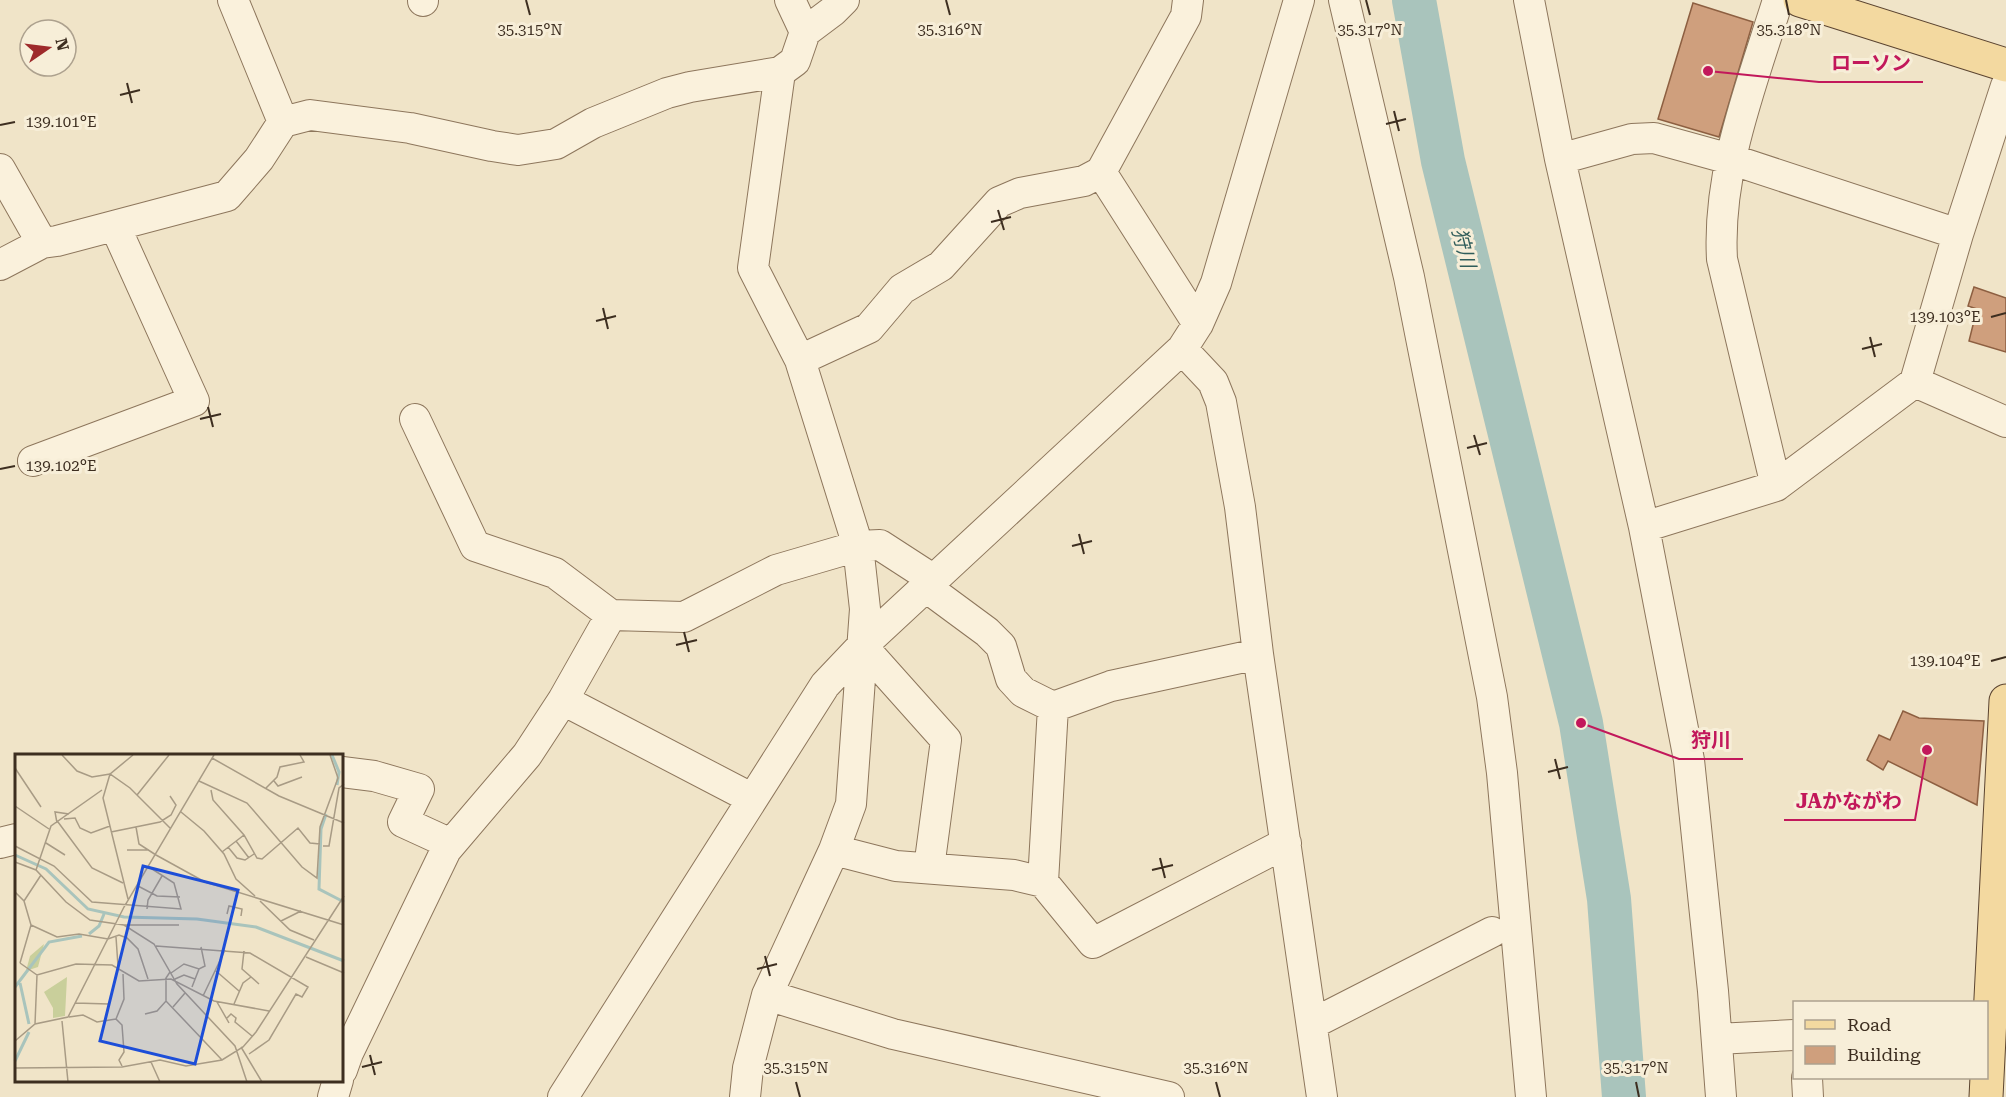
<svg xmlns="http://www.w3.org/2000/svg" width="2006" height="1097" font-family="'Roboto Serif','Noto Sans JP',serif">
  <style>
    .lines { fill: none; stroke-linecap: round; stroke-linejoin: round }
    .river { stroke: #a9c4bc; stroke-width: 44 }
    .building { fill: #cf9f7d; stroke: #8d5f41; stroke-width: 1.5 }
    .minor-casing { stroke: #8d765c; stroke-width: 32 }
    .major-casing { stroke: #5b4430; stroke-width: 35 }
    .minor { stroke: #faf1dc; stroke-width: 30 }
    .major { stroke: #f3d9a0; stroke-width: 33 }
    .ticks { fill: none; stroke: #3d2e20; stroke-width: 2 }
    .labels { text-anchor: middle; dominant-baseline: central; stroke-width: 6; stroke-linejoin: round; paint-order: stroke }
    .water-label { font-size: 20px; font-style: italic; fill: #2f5d5a; stroke: #f7eed8 }
    .inset-river { fill: none; stroke: #a9c4bc; stroke-width: 3 }
    .inset-road { fill: none; stroke: #a89b85; stroke-width: 1.5 }
    .view { fill: #1d4ed8; fill-opacity: 0.15; stroke: #1d4ed8; stroke-width: 3 }
    .inset-edge { fill: none; stroke: #3d2e20; stroke-width: 3 }
    .ticks-label { font-size: 15px; text-anchor: middle; fill: #3d2e20; stroke: #f7eed8; stroke-width: 6; stroke-linejoin: round; paint-order: stroke }
    .leader { fill: none; stroke: #c2185b; stroke-width: 2 }
    .callout-dot { fill: #c2185b; stroke: #f7eed8; stroke-width: 2 }
    .callout-label { font-size: 20px; text-anchor: middle; font-weight: bold; fill: #c2185b; stroke: #f7eed8; stroke-width: 6; stroke-linejoin: round; paint-order: stroke }
  </style>
  <rect width="100%" height="100%" fill="#f0e4c8"/>
  <g class="lines">
    <!-- river -->
    <path class="river" d="M1414,0l29,161 138,562 28,176 15,198"/>
  </g>
  <!-- building -->
  <path class="building" d="M1693,3l60,19 -34,115 -61,-18z
    M1974,287l32,11v54l-37,-11 8,-32 -9,-3z
    M1903,711l16,7 65,3 -7,84 -89,-44 -5,9 -16,-10 12,-25 11,5z"/>
  <g class="lines">
    <defs>
      <path id="minor" d="M233,0l50,122
        M423,0v1
        M790,0l15,32
        M1344,0l65,277 83,420 10,76 29,324
        M1529,0l31,159 84,368 45,233 24,231 8,106
        M1560,159l72,-20 22,-1 76,21 228,75
        M0,169l42,74
        M1101,172l97,152
        M0,265l42,-22 15,-2 170,-45 32,-37 24,-37 27,-7 100,13 82,18 26,4 38,-6 37,-21 74,-30 23,-6 90,-15
        M1182,349l31,33 8,20 19,105 18,147 64,443
        M800,360l69,-32 33,-39 39,-23 58,-64 21,-9 64,-12 17,-9 85,-156 2,-16
        M1915,382l91,40
        M33,461l161,-60 -79,-175
        M1776,486l-54,-227c-5,-89 30,-175 56,-259
        M1644,527l132,-41 139,-104 43,-148 48,-148
        M926,587l61,45 14,14 10,33 12,13 30,15 -10,175 50,61 193,-100
        M611,615l73,2 92,-47 82,-24 22,-1 54,35
        M862,646l84,94 -17,128
        M563,700l188,98
        M1053,707l58,-21 147,-32
        M342,772l32,4 45,13 -16,33 48,22
        M0,843l16,-4
        M834,850l62,16 118,9 29,7
        M767,995l126,39 276,63
        M1312,1024l180,-92
        M1717,1039l77,-4
        M342,1070l6,-17 98,-203 81,-95 36,-55 48,-85 -56,-42 -80,-27 -60,-127
        M1807,1078l1,19
        M333,1097l5,-17
        M563,1097l262,-412 37,-39 320,-297 16,-25 18,-41 83,-283
        M745,1097l3,-29 19,-73 67,-145 17,-46 14,-195 -7,-63 -58,-186 -47,-92 27,-196 15,-11 10,-29 28,-21 11,-11"/>
      <path id="major" d="M1800,0l206,65
        M1986,1097l20,-396"/>
    </defs>
    <!-- minor casing -->
    <use href="#minor" class="minor-casing"/>
    <!-- major casing -->
    <use href="#major" class="major-casing"/>
    <!-- minor -->
    <use href="#minor" class="minor"/>
    <!-- major -->
    <use href="#major" class="major"/>
  </g>
  <!-- ticks -->
  <path class="ticks" d="M526,0l4,15M946,0l4,15M1366,0l4,15M1786,0l3,15M127,83l5,20M120,95l20,-5M1394,111l5,20M1386,124l20,-5M0,125l15,-3M998,210l6,20M991,222l20,-5M603,308l5,21M1991,317l15,-4M596,321l20,-5M1870,337l5,20M1862,349l20,-5M208,407l5,20M200,419l21,-5M1474,435l6,20M1467,448l20,-5M0,469l15,-3M1079,534l5,20M1072,546l20,-5M684,632l5,20M676,645l21,-5M1991,661l15,-4M1555,759l5,20M1548,772l20,-5M1160,858l5,20M1152,870l21,-5M765,956l5,20M757,969l20,-5M370,1055l5,20M362,1067l20,-5M796,1082l4,15M1216,1082l4,15M1636,1082l3,15"/>
  <g class="labels">
    <!-- water labels -->
    <g class="water-label">
      <text transform="translate(1464 248) rotate(76)">狩川</text>
    </g>
  </g>
  <!-- overview -->
  <g transform="translate(15 754)">
    <rect width="328" height="328" fill="#f0e4c8"/>
    <path d="M29,190l-6,23 -12,4 4,-15zM52,223l-2,39 -12,2v-10l-9,-16z" fill="#c9cf9b"/>
    <path class="inset-river" d="M317,1l7,17 -2,13M311,60l-5,15 -2,60 25,13M0,101l31,14 42,40 36,8 73,2 59,8 88,34M74,180l10,-8 5,-12M5,229l9,41M0,233l34,-45 33,-6M0,307l14,-29"/>
    <path class="inset-road" d="M47,1l15,16 15,6 18,-3 23,-19M197,4l67,38 65,27M0,14l26,39M184,27l48,22 55,64 15,11 3,-51 18,-49 -8,-23M259,27l4,5 24,-9M251,34l11,-11 3,-10 24,-5 -4,-7M196,36l2,10 31,35 13,23 5,1 36,-31 12,15 10,1M122,41l32,-40M0,52l34,23M166,58l23,19 20,23 12,25 19,17M49,65l11,-1 5,10 11,5 19,-7M43,68l34,46 31,15M42,69l-2,-11 14,2M121,73l3,17 17,11M96,78l49,-10 11,-7 5,-10 -6,-9M221,87l13,17M31,89l19,12M0,92l39,20 38,36 89,7 -7,-26 -25,-16M308,92h6l10,-58 5,-4M213,93l9,11 8,2 9,-6M112,96h22M207,98l22,-17M141,101l49,27 139,43M0,108l21,8 30,32 24,18 34,5 30,19 23,40 58,62 12,36M21,116l15,-44 51,-36M123,132l19,10 23,1M0,138l9,9 7,24 -11,38M113,145l-25,-101 7,-24 20,14 41,41M9,147l17,-26M245,147l30,29 24,10M132,155l1,-9 14,-24M212,160l2,-8 13,3 -1,7M266,167l20,-10M16,171l26,12 22,-3 29,5 11,-4 8,3 11,11 10,30M109,171h55M101,183l2,29M141,192l94,7 58,34 -6,10 -6,-3 -27,46 -20,14M229,197l-2,18 17,15M291,203l38,16M5,209l17,12 39,-11 36,1 27,16 32,-2 43,22 55,10M201,217l23,20M156,219l13,-9 15,5 6,-3 -4,-19M160,225l9,-4 11,4M177,233l7,-18M188,242l22,-46M151,247v-23l4,-6M202,248l12,21M60,249l34,1M219,250l9,-21 8,-6M158,253l12,-14M130,260l12,-3 9,-10 56,59M54,263l14,-2 14,7 19,-3M212,264l4,-4 5,4 -1,4 17,14M47,267l6,61M20,270l2,-49M0,287l20,-17 33,-7 56,-110 90,-152M226,293l21,35M136,308l9,20M107,312l-3,-6 5,-8 -2,-27 -6,-6 8,-20 -1,-25M0,314l107,-1 38,-7 26,6 36,-6 21,-13 13,-15 88,-136"/>
    <path class="view" d="M128,112l95,24 -43,174 -95,-23z"/>
    <rect width="328" height="328" class="inset-edge"/>
  </g>
  <g class="ticks-label">
    <text x="530" y="35">35.315°N</text>
    <text x="950" y="35">35.316°N</text>
    <text x="1370" y="35">35.317°N</text>
    <text x="1789" y="35">35.318°N</text>
    <text x="61" y="127">139.101°E</text>
    <text x="1945" y="322">139.103°E</text>
    <text x="61" y="471">139.102°E</text>
    <text x="1945" y="666">139.104°E</text>
    <text x="796" y="1073">35.315°N</text>
    <text x="1216" y="1073">35.316°N</text>
    <text x="1636" y="1073">35.317°N</text>
  </g>
  <!-- callouts -->
  <path class="leader" d="M1708 71L1819 82H1923M1581 723L1679 759H1743M1927 750L1915 820H1784"/>
  <g class="callout-dot">
    <circle cx="1708" cy="71" r="6"/>
    <circle cx="1581" cy="723" r="6"/>
    <circle cx="1927" cy="750" r="6"/>
  </g>
  <g class="callout-label">
    <text x="1871" y="70">ローソン</text>
    <text x="1711" y="747">狩川</text>
    <text x="1849" y="808">JAかながわ</text>
  </g>
  <!-- legend -->
  <rect x="1793" y="1001" width="195" height="78" fill="#f7eed8" stroke="#ada18e" stroke-width="1.5"/>
  <rect x="1805" y="1020" width="30" height="9" fill="#f3d9a0" stroke="#ada18e" stroke-width="1.5"/>
  <text x="1847" y="1031" font-size="18" fill="#3d2e20">Road</text>
  <rect x="1805" y="1046" width="30" height="18" fill="#cf9f7d" stroke="#ada18e" stroke-width="1.5"/>
  <text x="1847" y="1061" font-size="18" fill="#3d2e20">Building</text>
  <!-- north arrow -->
  <g transform="translate(48 48) rotate(76)"><circle r="28" fill="#f7eed8" stroke="#ada18e" stroke-width="1.5"/>
  <path d="M0-4.5L10 22L0 15L-10 22Z" fill="#9e2a2b"/>
  <text y="-9" font-size="16" font-weight="bold" text-anchor="middle" fill="#3d2e20">N</text>
  </g>
</svg>
